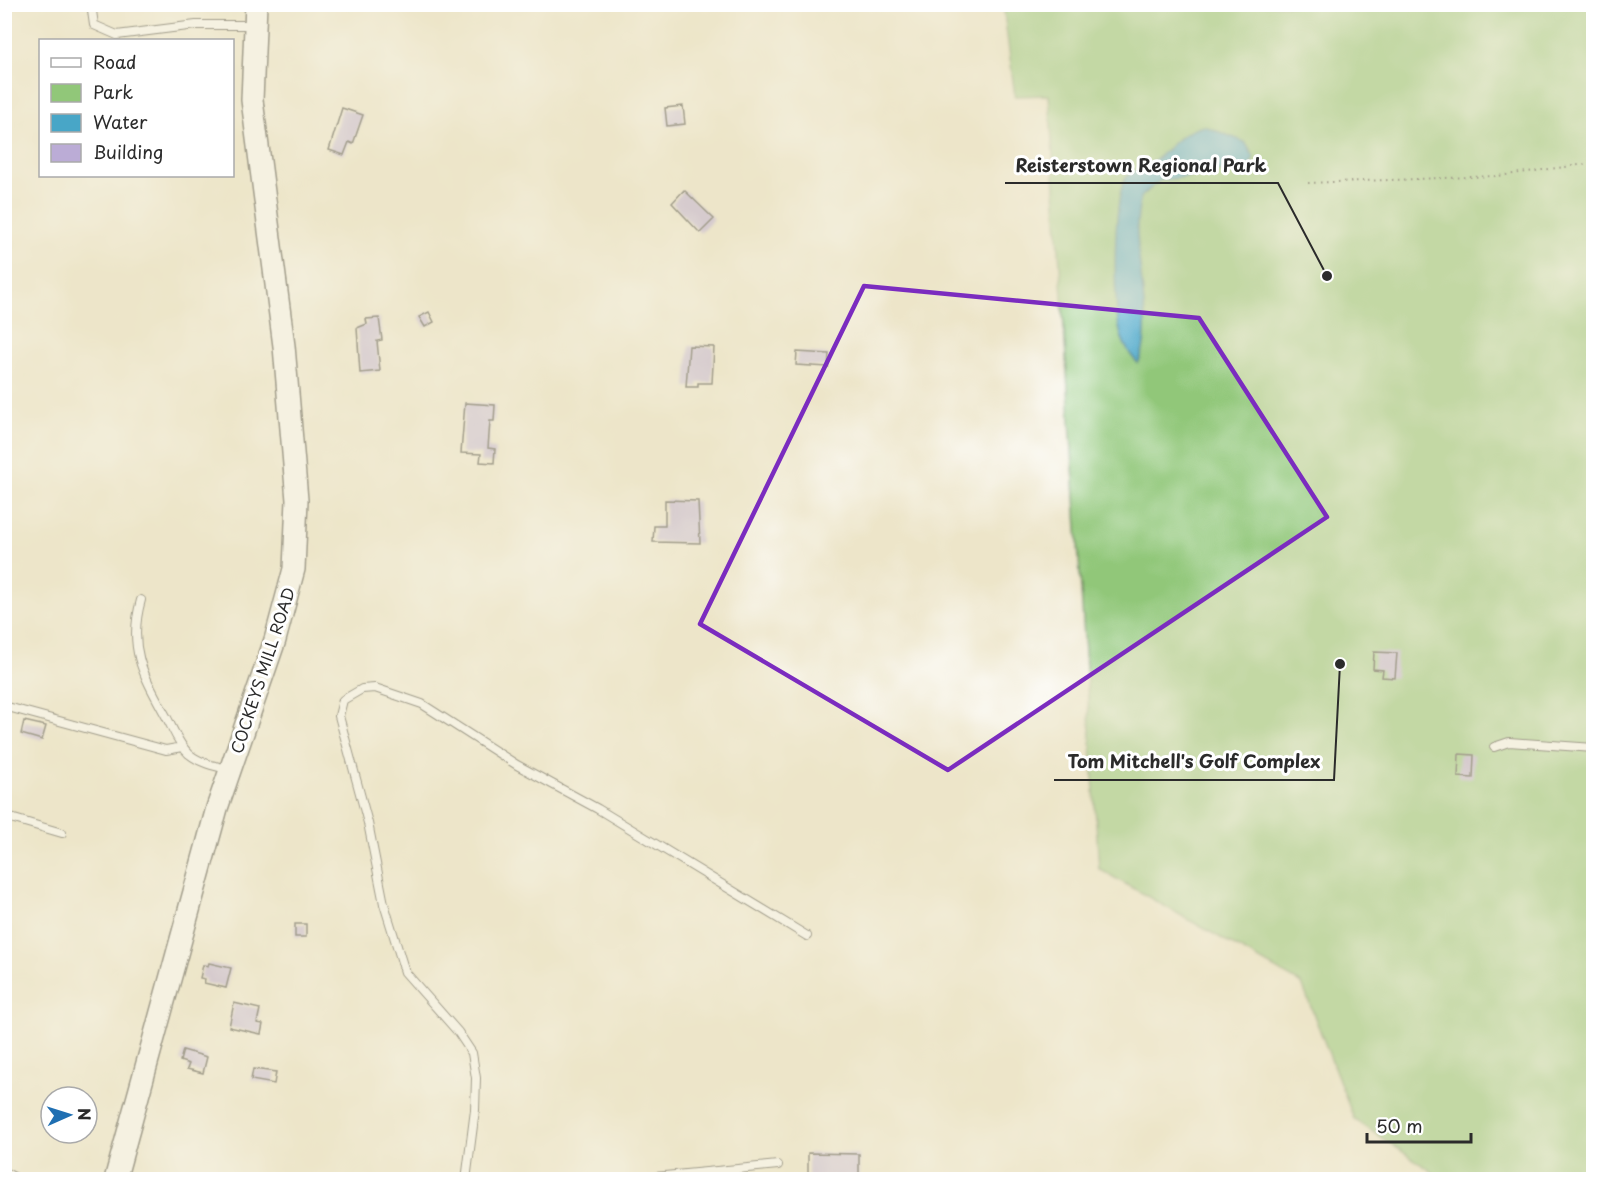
<svg xmlns="http://www.w3.org/2000/svg" width="1598" height="1184" font-family="'Playpen Sans',sans-serif">
  <style>
    .green { fill: #91c779; stroke: #5e7952; stroke-width: 1.5 }
    .water { fill: #48a6c7; stroke: #3a6879; stroke-width: 1.5 }
    .building { fill: #bbacd6 }
    .lines { fill: none; stroke-linecap: round; stroke-linejoin: round }
    .lane-casing { stroke: #484743; stroke-width: 10 }
    .secondary-casing { stroke: #484743; stroke-width: 24 }
    .path { stroke: #484743; stroke-width: 2; stroke-dasharray: 1.5 4.5; stroke-linecap: butt }
    .lane { stroke: #fff; stroke-width: 8 }
    .secondary { stroke: #fff; stroke-width: 21 }
    .marked { fill: none; stroke: #7b2cbf; stroke-width: 4.5; stroke-linejoin: round }
    .labels { text-anchor: middle; dominant-baseline: central; stroke-width: 6; stroke-linejoin: round; paint-order: stroke }
    .street-label { font-size: 16px; fill: #2b2b2b; stroke: #fff }
    .leader { fill: none; stroke: #2b2b2b; stroke-width: 2 }
    .callout-dot { fill: #2b2b2b; stroke: #fff; stroke-width: 2 }
    .callout-label { font-size: 18px; text-anchor: middle; font-weight: bold; fill: #2b2b2b; stroke: #fff; stroke-width: 6; stroke-linejoin: round; paint-order: stroke }
  </style>
  <rect width="100%" height="100%" fill="#fff"/>
  <filter id="ink" filterUnits="userSpaceOnUse"><feTurbulence type="fractalNoise" baseFrequency=".0167" numOctaves="2"/><feDisplacementMap in="SourceGraphic" scale="12" xChannelSelector="R" yChannelSelector="G"/><feConvolveMatrix kernelMatrix="1 2 1 2 8 2 1 2 1" color-interpolation-filters="sRGB"/></filter>
  <filter id="wash" filterUnits="userSpaceOnUse"><feTurbulence type="fractalNoise" baseFrequency=".008" numOctaves="4" result="noise"/><feDisplacementMap in="SourceGraphic" scale="24" xChannelSelector="R" yChannelSelector="G"/><feGaussianBlur stdDeviation="1.35" result="paint"/><feColorMatrix in="noise" values="0 0 0 0 0 0 0 0 0 0 0 0 0 0 0 0 0 1.4 0 .05"/><feComposite in="paint" operator="in"/></filter>
  <g filter="url(#wash)">
    <rect width="100%" height="100%" fill="#ede5c9"/>
    <!-- green -->
    <path class="green" d="M1003,5h590v1174h-150l-89,-60 -52,-135 -203,-115 -50,-774 -34,1z"/>
    <!-- water -->
    <path class="water" d="M1204,126l41,16 9,15 -5,10 -90,14 -19,17c-1,10 -3,19 -3,29 -1,34 18,108 1,136 -8,-7 -16,-22 -18,-32 -7,-26 -7,-129 5,-152 5,-8 18,-11 27,-17 20,-14 25,-29 52,-36z"/>
    <g id="blocks">
      <!-- building -->
      <path class="building" d="M683,106l2,18 -18,2 -2,-18z
        M342,108l21,7 -10,29 -4,-2 -5,13 -15,-5z
        M684,190l30,29 -14,14 -28,-30z
        M429,312l5,10 -9,5 -6,-10z
        M379,318l3,22 -5,1 3,30 -20,2 -3,-45 10,-4 -1,-5z
        M689,346l25,1 -2,36h-14v4h-12z
        M797,352l32,2 -1,13 -32,-2z
        M465,403l30,2 -1,16h-4l-2,27 7,1 -1,14 -14,-1 1,-8 -20,-1z
        M665,500l33,1 2,42 -47,-1 1,-16h11z
        M1374,652l23,1 -2,25 -13,-1 1,-7 -10,-1z
        M24,721l22,5 -4,14 -21,-6z
        M1459,754l15,1 -1,23 -15,-1z
        M295,924h11v13h-11z
        M209,963l22,5 -5,20 -22,-5 1,-4 -5,-1 3,-13 5,1z
        M234,1003l26,6 -3,14 6,1 -2,10 -32,-7z
        M183,1050l24,7 -4,16 -16,-4 2,-5 -9,-3z
        M253,1069l23,3 -2,12 -23,-4z
        M808,1153l51,1v25h-51z"/>
    </g>
  </g>
  <g filter="url(#ink)">
    <use href="#blocks" fill-opacity="0" stroke="#484743" stroke-width="1.5"/>
    <g class="lines">
      <defs>
        <path id="lane" d="M91,4l3,21 23,10 79,-10h57
          M141,600c-14,49 3,76 26,118 6,11 12,27 22,36 11,9 25,12 39,15
          M4,706l162,44 17,-3
          M1494,747l15,-5 85,6
          M4,816l58,17
          M4,1172l16,8
          M466,1180l9,-70 1,-32 -4,-25 -14,-21 -53,-60 -21,-68 -16,-81 -29,-107 4,-16 19,-11 13,-1 47,16 95,61 81,44 209,127
          M623,1180l155,-15"/>
        <path id="secondary" d="M115,1180l102,-372 58,-168 19,-71 3,-69 -13,-154 -32,-246 4,-96"/>
      </defs>
      <!-- lane casing -->
      <use href="#lane" class="lane-casing"/>
      <!-- secondary casing -->
      <use href="#secondary" class="secondary-casing"/>
      <!-- path -->
      <path class="path" d="M1308,183l190,-7 96,-13"/>
      <!-- lane -->
      <use href="#lane" class="lane"/>
      <!-- secondary -->
      <use href="#secondary" class="secondary"/>
    </g>
  </g>
  <!-- marked area -->
  <path d="M0 0H1598V1184H0ZM864,286l335,32 128,199 -379,253 -248,-146z" fill="#ede5c9" fill-opacity=".55" fill-rule="evenodd"/>
  <path class="marked" d="M864,286l335,32 128,199 -379,253 -248,-146z"/>
  <g class="labels">
    <!-- street labels -->
    <g class="street-label">
      <text transform="translate(262 670) rotate(-72)">COCKEYS MILL ROAD</text>
    </g>
  </g>
  <!-- callouts -->
  <path class="leader" d="M1327 276L1278 183H1005M1340 664L1334 780H1054"/>
  <g class="callout-dot">
    <circle cx="1327" cy="276" r="6"/>
    <circle cx="1340" cy="664" r="6"/>
  </g>
  <g class="callout-label">
    <text x="1141" y="172">Reisterstown Regional Park</text>
    <text x="1194" y="768">Tom Mitchell's Golf Complex</text>
  </g>
  <!-- margin -->
  <rect width="1598" height="1184" fill="none" stroke="#fff" stroke-width="24"/>
  <!-- legend -->
  <rect x="39" y="39" width="195" height="138" fill="#ffffff" stroke="#aaaaaa" stroke-width="1.5"/>
  <rect x="51" y="58" width="30" height="9" fill="#ffffff" stroke="#aaaaaa" stroke-width="1.5"/>
  <text x="93" y="69" font-size="18" fill="#2b2b2b">Road</text>
  <rect x="51" y="84" width="30" height="18" fill="#91c779" stroke="#aaaaaa" stroke-width="1.5"/>
  <text x="93" y="99" font-size="18" fill="#2b2b2b">Park</text>
  <rect x="51" y="114" width="30" height="18" fill="#48a6c7" stroke="#aaaaaa" stroke-width="1.5"/>
  <text x="93" y="129" font-size="18" fill="#2b2b2b">Water</text>
  <rect x="51" y="144" width="30" height="18" fill="#bbacd6" stroke="#aaaaaa" stroke-width="1.5"/>
  <text x="93" y="159" font-size="18" fill="#2b2b2b">Building</text>
  <!-- north arrow -->
  <g transform="translate(69 1115) rotate(87)"><circle r="28" fill="#ffffff" stroke="#aaaaaa" stroke-width="1.5"/>
  <path d="M0-4.5L10 22L0 15L-10 22Z" fill="#1f6fb2"/>
  <text y="-9" font-size="16" font-weight="bold" text-anchor="middle" fill="#2b2b2b">N</text>
  </g>
  <!-- scale -->
  <path d="M1367 1133v9h104v-9" fill="none" stroke="#2b2b2b" stroke-width="3"/>
  <text x="1376" y="1133" font-size="18" fill="#2b2b2b" stroke="#ffffff" stroke-width="4.5" paint-order="stroke">50 m</text>
</svg>
